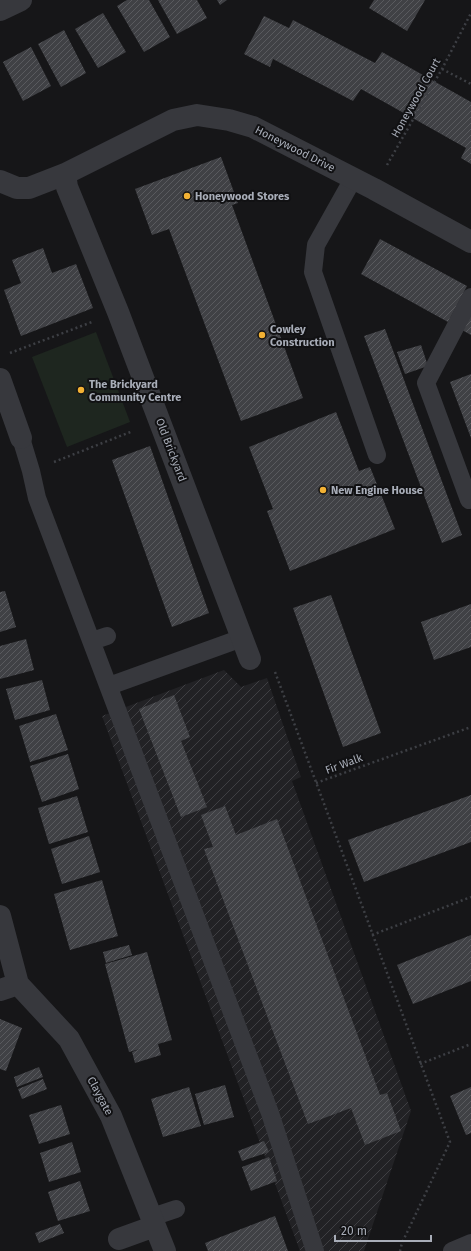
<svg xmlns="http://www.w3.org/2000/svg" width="471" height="1251" font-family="'Fira Sans',sans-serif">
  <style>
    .industrial { fill: url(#industrial-furrows) }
    .pitch { fill: #1e261f }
    .building { fill: url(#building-hatch) }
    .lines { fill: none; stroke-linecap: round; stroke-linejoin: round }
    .path { stroke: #3d3f44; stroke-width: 2.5; stroke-dasharray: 2 3; stroke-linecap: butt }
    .lane { stroke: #37383d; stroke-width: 18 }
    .street { stroke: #37383d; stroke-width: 22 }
    .poi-dot { fill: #f2b134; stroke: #111113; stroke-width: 1.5 }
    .labels { text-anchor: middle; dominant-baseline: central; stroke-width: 4; stroke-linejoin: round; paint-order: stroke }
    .street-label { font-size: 11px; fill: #a8adb8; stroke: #111113 }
    .poi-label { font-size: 11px; font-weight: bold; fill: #a8adb8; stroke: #111113; text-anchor: start }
  </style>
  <defs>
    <pattern id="industrial-furrows" width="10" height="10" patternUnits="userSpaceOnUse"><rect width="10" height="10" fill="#222225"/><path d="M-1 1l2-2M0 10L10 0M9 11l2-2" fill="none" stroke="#3f3f43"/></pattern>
    <pattern id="building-hatch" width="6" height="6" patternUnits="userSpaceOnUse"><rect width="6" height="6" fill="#404145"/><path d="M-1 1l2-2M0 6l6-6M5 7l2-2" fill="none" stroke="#595a5e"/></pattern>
  </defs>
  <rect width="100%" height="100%" fill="#161618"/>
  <!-- industrial -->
  <path class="industrial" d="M224,670l17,17 26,-9 34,99 -9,4 119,330 -47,140h-64l-198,-535z"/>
  <!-- pitch -->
  <path class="pitch" d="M96,332l34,90 -63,25 -35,-90z"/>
  <!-- building -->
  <path class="building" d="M127,0h22l21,37 -26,15 -27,-46z
    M158,0h39l10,18 -30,16z
    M217,0h10l-7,5z
    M374,0h51l-18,31 -38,-23z
    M103,13l23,39 -28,16 -23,-39z
    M264,16l25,12 4,-8 82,43 7,-11 89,50v62l-10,-6 5,-10 -105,-59 -8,12 -80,-42 -3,8 -26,-13z
    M64,30l22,43 -25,14 -23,-43z
    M31,47l20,39 -28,15 -20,-39z
    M221,157l17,46 -6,2 71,193 -62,23 -72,-192 -17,6 -17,-46z
    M380,239l87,47 -19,36 -87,-48z
    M43,248l9,25 24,-9 17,44 -72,28 -17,-46 17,-7 -9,-23z
    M471,314v21l-9,-5z
    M385,329l77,206 -20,8 -78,-207z
    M421,345l7,21 -23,8 -8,-22z
    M471,374v64l-21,-56z
    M336,412l23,59 11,-4 25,62 -105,42 -23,-60 6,-2 -24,-62z
    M150,446l59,167 -37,14 -60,-167z
    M5,591l11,36 -16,5v-40z
    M331,595l50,138 -38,14 -50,-139z
    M471,604v43l-37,13 -13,-38z
    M26,639l8,31 -34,9v-33z
    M42,680l8,30 -35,10 -9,-31z
    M174,695l16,42 -9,4 26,66 -26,10 -42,-108z
    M56,714l12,36 -38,12 -11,-36z
    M68,754l11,35 -37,13 -12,-36z
    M471,795v47l-107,40 -16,-42z
    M77,796l11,36 -39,12 -11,-36z
    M225,806l11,29 41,-16 103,276 7,-2 14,38 -36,14 -14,-37 -43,16 -104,-275 9,-2 -12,-32z
    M89,836l11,36 -38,12 -11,-35z
    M102,880l16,56 -48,14 -16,-56z
    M471,935v46l-58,23 -16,-39z
    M129,945l3,10 -26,8 -3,-11z
    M147,952l25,88 -14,4 3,11 -26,8 -3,-11 8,-3 -11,3 -24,-88z
    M0,1019l22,9 -16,43 -6,-2z
    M39,1067l4,10 -26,10 -3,-10z
    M43,1079l4,10 -25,10 -4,-10z
    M225,1085l9,32 -30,8 -9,-31z
    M189,1087l12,39 -38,11 -12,-38z
    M471,1087v46l-5,2 -16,-39z
    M61,1105l9,29 -31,10 -10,-29z
    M264,1141l5,11 -27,9 -4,-10z
    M72,1142l9,30 -32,10 -9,-29z
    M269,1157l8,24 -26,10 -9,-24z
    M80,1181l10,30 -32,10 -10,-29z
    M275,1216l13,35h-80l-3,-8z
    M60,1224l4,9 -25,10 -4,-10z"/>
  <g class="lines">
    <!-- path -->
    <path class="path" d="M442,69l29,15
      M387,165l55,-96 29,-56
      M10,353l82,-31
      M54,462l79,-31
      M275,672l175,470 -48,101 -2,8
      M316,783l155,-56
      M372,935l99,-38
      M420,1064l51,-20"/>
    <!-- lane -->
    <path class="lane" d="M353,179l-37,66 -3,27 64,183
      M21,438l10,33 6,27 233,615 45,138
      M469,500l-43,-117 45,-86
      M92,641l15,-5
      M109,686l133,-48
      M152,1217l24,-8
      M452,1251l19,-8"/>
    <!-- street -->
    <path class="street" d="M0,10l21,-10
      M65,174l2,13 51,125 132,347
      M0,181l17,7h12l36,-14 108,-54 24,-5 32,5 24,7 121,62 97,53
      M0,379l21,59
      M0,916l18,68 51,55 42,77 54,135
      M0,990l18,-6
      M119,1239l36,-13"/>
  </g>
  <!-- markers -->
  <g class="poi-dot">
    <circle cx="187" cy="196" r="4"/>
    <circle cx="262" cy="335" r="4"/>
    <circle cx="81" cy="390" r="4"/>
    <circle cx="323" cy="490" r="4"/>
  </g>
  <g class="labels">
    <!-- street labels -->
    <g class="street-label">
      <text transform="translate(416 98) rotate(-61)">Honeywood Court</text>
      <text transform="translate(295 149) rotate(27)">Honeywood Drive</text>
      <text transform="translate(171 450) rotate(69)">Old Brickyard</text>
      <text transform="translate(344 764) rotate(-20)">Fir Walk</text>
      <text transform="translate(100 1096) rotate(62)">Claygate</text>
    </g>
    <!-- poi labels -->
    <g class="poi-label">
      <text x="195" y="196">Honeywood Stores</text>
      <text x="270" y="329">Cowley<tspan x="270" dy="13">Construction</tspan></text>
      <text x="89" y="384">The Brickyard<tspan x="89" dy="13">Community Centre</tspan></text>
      <text x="331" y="490">New Engine House</text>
    </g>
  </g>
  <!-- scale -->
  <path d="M335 1235v6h96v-6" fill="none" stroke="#a8adb8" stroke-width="2"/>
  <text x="341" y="1235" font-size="12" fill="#a8adb8" stroke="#111113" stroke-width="3" paint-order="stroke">20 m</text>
</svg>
